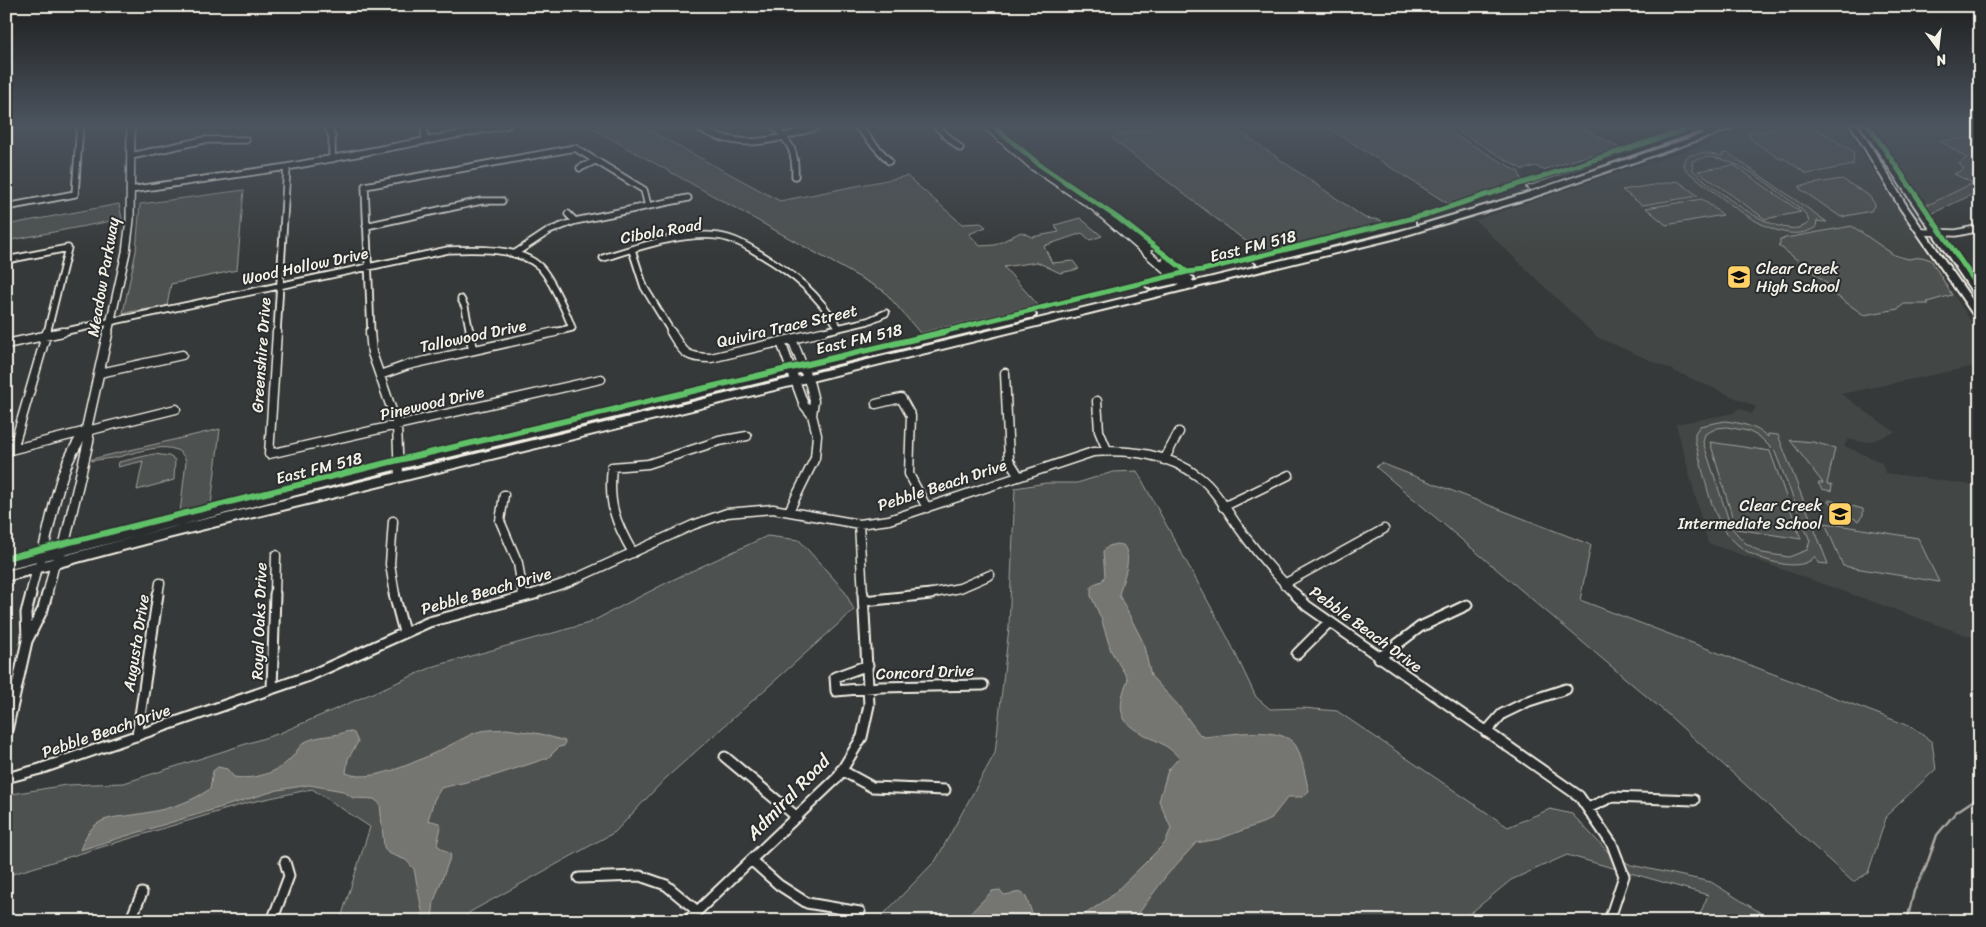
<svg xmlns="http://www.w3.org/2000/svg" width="1986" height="927" font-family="Sriracha,sans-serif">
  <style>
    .built { fill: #434645 }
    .green { fill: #4e514f; stroke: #a1a19c; fill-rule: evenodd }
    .water { fill: #757572; stroke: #a8a7a1 }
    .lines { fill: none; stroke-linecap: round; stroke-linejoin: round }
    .stream { stroke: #a8a7a1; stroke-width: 2.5 }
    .minor-far2-casing { stroke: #f4f1e8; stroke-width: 9 }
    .minor-far1-casing { stroke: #f4f1e8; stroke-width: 11 }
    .minor-casing { stroke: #f4f1e8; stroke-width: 13 }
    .tertiary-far1-casing { stroke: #f4f1e8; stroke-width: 10 }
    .tertiary-casing { stroke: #f4f1e8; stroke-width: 12 }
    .secondary-casing { stroke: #f4f1e8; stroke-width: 4 }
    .primary-casing { stroke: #f4f1e8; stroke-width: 4 }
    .minor-far2 { stroke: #2a2d2e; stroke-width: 5.5 }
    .minor-far1 { stroke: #2a2d2e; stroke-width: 8 }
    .minor { stroke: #2a2d2e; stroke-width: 9 }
    .tertiary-far1 { stroke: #2a2d2e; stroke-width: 7 }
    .tertiary { stroke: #2a2d2e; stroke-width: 9 }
    .secondary { fill: #2a2d2e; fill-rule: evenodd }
    .primary { fill: #2a2d2e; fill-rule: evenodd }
    .cycleway-far1-casing { stroke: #2a2d2e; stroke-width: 8 }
    .cycleway-casing { stroke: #2a2d2e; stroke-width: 9 }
    .cycleway-far1 { stroke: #61c268; stroke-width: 5 }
    .cycleway { stroke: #61c268; stroke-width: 6 }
    .labels { text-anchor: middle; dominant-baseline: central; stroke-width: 4; stroke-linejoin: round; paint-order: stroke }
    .street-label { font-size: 16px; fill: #f4f1e8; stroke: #2a2d2e }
    .poi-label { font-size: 16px; fill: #f4f1e8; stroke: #2a2d2e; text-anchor: start }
    .near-street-label { font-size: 19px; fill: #f4f1e8; stroke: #2a2d2e }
  </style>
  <rect width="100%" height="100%" fill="#363939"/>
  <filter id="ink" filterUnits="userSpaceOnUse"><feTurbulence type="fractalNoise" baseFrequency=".02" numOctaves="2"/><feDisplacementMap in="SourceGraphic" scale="10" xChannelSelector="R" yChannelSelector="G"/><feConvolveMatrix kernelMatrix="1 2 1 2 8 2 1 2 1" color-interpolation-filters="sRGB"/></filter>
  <g filter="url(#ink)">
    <!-- built -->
    <path class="built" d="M1763,125h81l136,210v30l-139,29 54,38 -23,9 -11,1 -12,-3 -5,7 37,16 5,11 94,13v154l-272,-97 -32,-119 58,-11 5,-5 13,6 4,-7 -159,-70 -122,-117z
      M1867,125h113v11l-13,22 -3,11 -9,4 18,9 -43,22h-10z"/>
    <!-- green -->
    <path class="green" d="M586,125h53l141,76 127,-25 55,48 19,-1 5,4 -17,7 11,12 15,-1 26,-13 11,5 27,-5 -4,-7 25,-7 22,18 -12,4 -8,-7 -38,13 8,17 21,-2 6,8 -19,4 -23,-11 -33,5 34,38 -118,28 -36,-42z
      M1172,125h58l135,93 16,2 1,5 -115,27h-7l-148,-113 5,-4z
      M1324,125h114l81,47 3,10 -72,23z
      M1448,125h129l45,24 -25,7 -7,-1 -47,15 -8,-4 -12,4z
      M1811,125l43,27 -1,13 -46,9 -22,-15h-5l-31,-21v-5z
      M1980,136v55l-49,23 -8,-10h7l43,-21 -19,-9 10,-5 -5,-5 8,-6 -27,-17z
      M1704,153l19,3 -1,-2 6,-1 99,69 -10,-1 -1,6c-38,26 -99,-35 -129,-56l-4,-7c2,-10 12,-10 21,-11zM1707,157c36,2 66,32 94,52l6,7 2,6c-24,26 -97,-35 -116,-52l-1,-9z
      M1734,165l67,47 -36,7 -67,-48z
      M1842,179l26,16 7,9 -4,7 -30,6 -41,-28v-3z
      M1678,181l20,15 -56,9 -20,-15z
      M244,190l-7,80 -66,14 -4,22 -44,7 13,-62 4,-47z
      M1702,199l21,16 -57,10 -20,-17z
      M119,204l3,15 -116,22v-16z
      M1852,226l42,29 14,4 14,-2 9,3 21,35 -25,7 2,2h-25l-6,5 -34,6 -43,-30 7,-1 -50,-39 2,-1v-5z
      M1725,421c16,2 31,5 43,16v-3l10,1 50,129 -10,-1 -3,-7c-6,9 -21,10 -32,8 -71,-13 -71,-63 -88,-123v-8l5,-7zM1727,427l21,4 13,7 14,14 35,89 -3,9 -18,7 -27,-4 -18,-11 -13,-15 -28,-85 2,-8 12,-6z
      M220,429l-9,76 -31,8 6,-52c-8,-25 -50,-8 -68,-4 -9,2 -18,2 -27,4l1,-2z
      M1790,440l23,2 22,6 -8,36 5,1 -1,6 -9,-2 -4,-6h5z
      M1710,442l60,9 31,88 -65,-10z
      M154,454l15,2 6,4 -1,20 -37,10 6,-29 -25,6 1,-5z
      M1381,463l210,82 -11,55 332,127 20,15 4,27 -49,46 -19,58 -15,9 -188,-170 -289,-245z
      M1137,471l92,169 27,57 14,12 33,-1 34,3 171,116 42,-18 22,5 37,39 22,12 80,17 63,39h-77l11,-26 -141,-40 -56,25 -50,41h-584l59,-61 59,-107 14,-126 6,-139 31,-5h31l36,-11z
      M1829,500l34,9v6l-5,6 -30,-19z
      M1825,523l93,15 21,44 -96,-16z
      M767,536l32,4 45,50 10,20 -189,169 -50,53 -145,80 -9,9h-121l30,-94 -58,-38 -65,14 -241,73v-81l60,-10 58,-2 156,-50 155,-67 154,-43 79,-41z"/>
    <!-- water -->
    <path class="water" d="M1116,544l7,1c11,13 -1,35 -4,50l24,47 8,34 26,28 23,31 5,2c21,-2 78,-13 91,9 7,13 9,31 13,45l-7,6h-14l-18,23 -51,19 -23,4 -30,33 -33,45h-58l34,-23 35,-34 21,-21 6,-15 -12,-27 9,-31 11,-12c-25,-31 -76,-19 -51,-79l-17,-28 -10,-33 -10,-22v-8l3,-4 8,-3 3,-5 -2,-25 6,-5z
      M507,729l34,5 24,7 -1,5 -5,1 -11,11 -52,17 -55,13 -7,12 -6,20 11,3 2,4 -4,18 14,10 -17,46 -2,19 -7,1 -2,-5 -9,-47 -8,-9 -18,-7 -4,-6 -4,-43 -6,-5 -21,-1 -10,-7 -34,-6 -31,5 -198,60c4,-11 9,-22 20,-28 11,-6 22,-5 33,-7 27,-4 54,-10 77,-26l3,-18 5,-4 9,2 7,8c20,3 44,-4 57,-19 6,-6 8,-13 16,-17 12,-6 28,-4 41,-10l6,2 4,9 -10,17 -2,14c31,14 97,-25 126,-39 10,-5 24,-4 35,-5z
      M1000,890l4,5 17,-3 5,5 9,24h-72l29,-30z"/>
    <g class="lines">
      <!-- stream -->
      <path class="stream" d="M1907,921l7,-30 12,-24 11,-32 19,-23 24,-16"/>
      <defs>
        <path id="minor-far2" d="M327,125l5,12v22
          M424,125l1,16
          M693,125c50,28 78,16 129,0
          M774,125c16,19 22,25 21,51
          M856,125l33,36
          M935,125l25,23
          M1694,125l17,9
          M131,156l73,-16h42
          M580,168l15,-7
          M130,190l157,-23 221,-42
          M6,207l69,-13 5,-69
          M568,214l7,7
          M366,226l115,-25h21
          M1923,232l33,1 24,-5
          M632,250l12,37 28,46
          M514,254l35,-23 26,-10 113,-23
          M603,258c35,-11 78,-26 115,-22 16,2 29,10 42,18 34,20 58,40 79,74
          M6,260l62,-12 -21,85
          M461,299l4,8 5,26
          M57,333l391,-83c26,-1 70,-3 91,16 11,10 28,48 33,62l-22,5
          M277,333l10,-166
          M371,333l-6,-147 210,-38 69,42 4,16
          M817,333l51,-12 18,-8"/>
        <path id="minor-far1" d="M277,332l-8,122 332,-75
          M370,332l2,21 25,72 2,52
          M470,332l3,18
          M671,332c13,21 14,26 40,26l111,-26
          M781,342l23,63 8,10
          M6,344l57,-12
          M100,373l82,-18
          M1005,373l4,87 10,16
          M380,375l28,-10 147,-33
          M1097,401l2,30 8,19
          M876,404l25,-6 10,18 -2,58 18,34
          M13,449l34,-117
          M6,451l170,-42
          M1164,460l15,-28
          M504,495l-4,26 18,42 5,32
          M1223,507l66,-32
          M789,511l26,-53 2,-23 -5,-20 2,-14 -4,-16 -18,-46
          M393,521l-3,43 5,31
          M859,524l4,71
          M633,553c-18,-31 -25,-49 -21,-86l36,-3 71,-23 28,-5
          M1284,584l100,-55
          M30,595l7,-27
          M47,595l8,-32
          M158,595l2,-12
          M275,595l1,-40
          M530,595l38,-13 125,-57 34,-12 46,-4 86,15 30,-4 204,-68c36,-3 77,2 106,25 17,13 28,34 40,51 17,24 36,46 57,67
          M923,595l37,-7 30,-13"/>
        <path id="minor" d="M394,594l10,38
          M523,594v3
          M1295,594l12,12 272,190 33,48 12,32 -15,45
          M864,601l67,-7
          M27,639l-1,-26 5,-19
          M1297,654l31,-31
          M1379,658l41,-31 47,-22
          M868,665l-33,12 1,14 44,-4 103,-2
          M272,689l3,-95
          M1486,732l16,-18 27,-13 37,-12
          M6,735l21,-94 16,-32 4,-15
          M137,736l21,-142
          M725,757l72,60
          M841,770l31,17 73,3
          M6,778l34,-9 269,-93 120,-54 106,-28
          M1588,808l24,-11 82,3
          M751,860l28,25 28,18 53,9
          M579,878l61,-2 26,9 30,25
          M130,921l12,-28
          M272,921l17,-45 -4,-14
          M687,921l150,-143 25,-41 7,-32 -6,-111"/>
        <path id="tertiary-far1" d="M986,125l47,41 60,40 92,80
          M1109,216l41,31
          M1166,261l26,24
          M108,333l18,-81 4,-32 1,-95"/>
        <path id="tertiary" d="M40,561c14,-45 16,-92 46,-130
          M55,563l8,-13 26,-111 -3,-8 22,-99"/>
        <path id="secondary" d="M1851,125h7l50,83 72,103v10l-3,-1 -77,-112z
          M1860,125h7l113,165v10l-3,-1z"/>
        <path id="primary" d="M1704,125l7,2 -177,62 -3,1 -4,-3z
          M1729,125h12l-211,73 -137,41 -1225,299 -162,43v-10l162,-43 1219,-293 137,-41z
          M1412,220l3,1v4l-157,39 -5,-3 2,-2z
          M1189,275l5,3 -2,2 -41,9 -5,-3 2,-2z
          M1031,312l3,1 2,2 -2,2 -648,155 -380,98v-10l380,-96z"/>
      </defs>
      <!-- minor-far2 casing -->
      <use href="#minor-far2" class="minor-far2-casing"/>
      <!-- minor-far1 casing -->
      <use href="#minor-far1" class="minor-far1-casing"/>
      <!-- minor casing -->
      <use href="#minor" class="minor-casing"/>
      <!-- tertiary-far1 casing -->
      <use href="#tertiary-far1" class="tertiary-far1-casing"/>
      <!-- tertiary casing -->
      <use href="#tertiary" class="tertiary-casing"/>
      <!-- secondary casing -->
      <use href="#secondary" class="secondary-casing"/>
      <!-- primary casing -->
      <use href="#primary" class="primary-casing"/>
      <!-- minor-far2 -->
      <use href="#minor-far2" class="minor-far2"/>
      <!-- minor-far1 -->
      <use href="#minor-far1" class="minor-far1"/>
      <!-- minor -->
      <use href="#minor" class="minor"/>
      <!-- tertiary-far1 -->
      <use href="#tertiary-far1" class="tertiary-far1"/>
      <!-- tertiary -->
      <use href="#tertiary" class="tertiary"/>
      <!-- secondary -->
      <use href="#secondary" class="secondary"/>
      <!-- primary -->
      <use href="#primary" class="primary"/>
      <defs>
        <path id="cycleway-far1" d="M1868,125l112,164
          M993,126l47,39 78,53 69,54 16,-2 222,-55 275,-90
          M938,333l249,-61"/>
        <path id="cycleway" d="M6,558l380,-95 558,-131"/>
      </defs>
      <!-- cycleway-far1 casing -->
      <use href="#cycleway-far1" class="cycleway-far1-casing"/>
      <!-- cycleway casing -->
      <use href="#cycleway" class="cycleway-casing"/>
      <!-- cycleway-far1 -->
      <use href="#cycleway-far1" class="cycleway-far1"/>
      <!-- cycleway -->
      <use href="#cycleway" class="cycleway"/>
    </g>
  </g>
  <!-- sky -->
  <linearGradient id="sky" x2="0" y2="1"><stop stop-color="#1e1f1f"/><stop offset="0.49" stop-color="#4c545f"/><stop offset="1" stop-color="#4c545f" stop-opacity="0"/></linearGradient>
  <rect width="1986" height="255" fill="url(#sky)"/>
  <!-- icons -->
  <defs>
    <symbol id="school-square" viewBox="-11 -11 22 22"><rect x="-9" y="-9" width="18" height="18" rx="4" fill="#ffd166" stroke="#2a2d2e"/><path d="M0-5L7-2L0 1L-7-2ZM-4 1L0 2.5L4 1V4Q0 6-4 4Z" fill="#111"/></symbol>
  </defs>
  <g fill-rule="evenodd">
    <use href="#school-square" x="1725" y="263" width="28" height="28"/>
    <use href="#school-square" x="1826" y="500" width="28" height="28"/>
  </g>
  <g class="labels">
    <!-- street labels -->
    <g class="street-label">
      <text transform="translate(661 231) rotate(-10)">Cibola Road</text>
      <text transform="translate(1253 246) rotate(-14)">East FM 518</text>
      <text transform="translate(305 266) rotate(-12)">Wood Hollow Drive</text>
      <text transform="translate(103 277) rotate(-80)">Meadow Parkway</text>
      <text transform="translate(787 326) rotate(-13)">Quivira Trace Street</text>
      <text transform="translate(473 336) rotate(-12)">Tallowood Drive</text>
      <text transform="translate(859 339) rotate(-13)">East FM 518</text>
      <text transform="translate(261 355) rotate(-86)">Greenshire Drive</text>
      <text transform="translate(432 403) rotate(-13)">Pinewood Drive</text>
      <text transform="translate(319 468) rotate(-14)">East FM 518</text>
      <text transform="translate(942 485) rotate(-18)">Pebble Beach Drive</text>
      <text transform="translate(486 591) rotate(-16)">Pebble Beach Drive</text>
      <text transform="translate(259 621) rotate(-88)">Royal Oaks Drive</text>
      <text transform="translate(1366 629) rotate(36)">Pebble Beach Drive</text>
      <text transform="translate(136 643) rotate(-81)">Augusta Drive</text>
      <text transform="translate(925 672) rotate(-2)">Concord Drive</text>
      <text transform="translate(106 731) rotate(-19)">Pebble Beach Drive</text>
    </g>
    <!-- poi labels -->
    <g class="poi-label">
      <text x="1756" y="268">Clear Creek<tspan x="1756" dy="18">High School</tspan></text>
      <text x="1822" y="505" text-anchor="end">Clear Creek<tspan x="1822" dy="18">Intermediate School</tspan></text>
    </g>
    <!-- near-street labels -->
    <g class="near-street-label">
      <text transform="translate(788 797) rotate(-46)">Admiral Road</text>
    </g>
  </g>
  <!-- margin -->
  <rect width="1986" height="927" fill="none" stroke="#2a2d2e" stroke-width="25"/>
  <rect x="12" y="12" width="1961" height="902" fill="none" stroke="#f4f1e8" stroke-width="2" filter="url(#ink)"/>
  <!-- north arrow -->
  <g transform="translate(1938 48) rotate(165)" stroke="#2a2d2e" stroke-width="4" paint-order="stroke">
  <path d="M0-4L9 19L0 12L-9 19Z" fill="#f4f1e8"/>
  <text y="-8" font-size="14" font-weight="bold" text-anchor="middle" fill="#f4f1e8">N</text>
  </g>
</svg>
